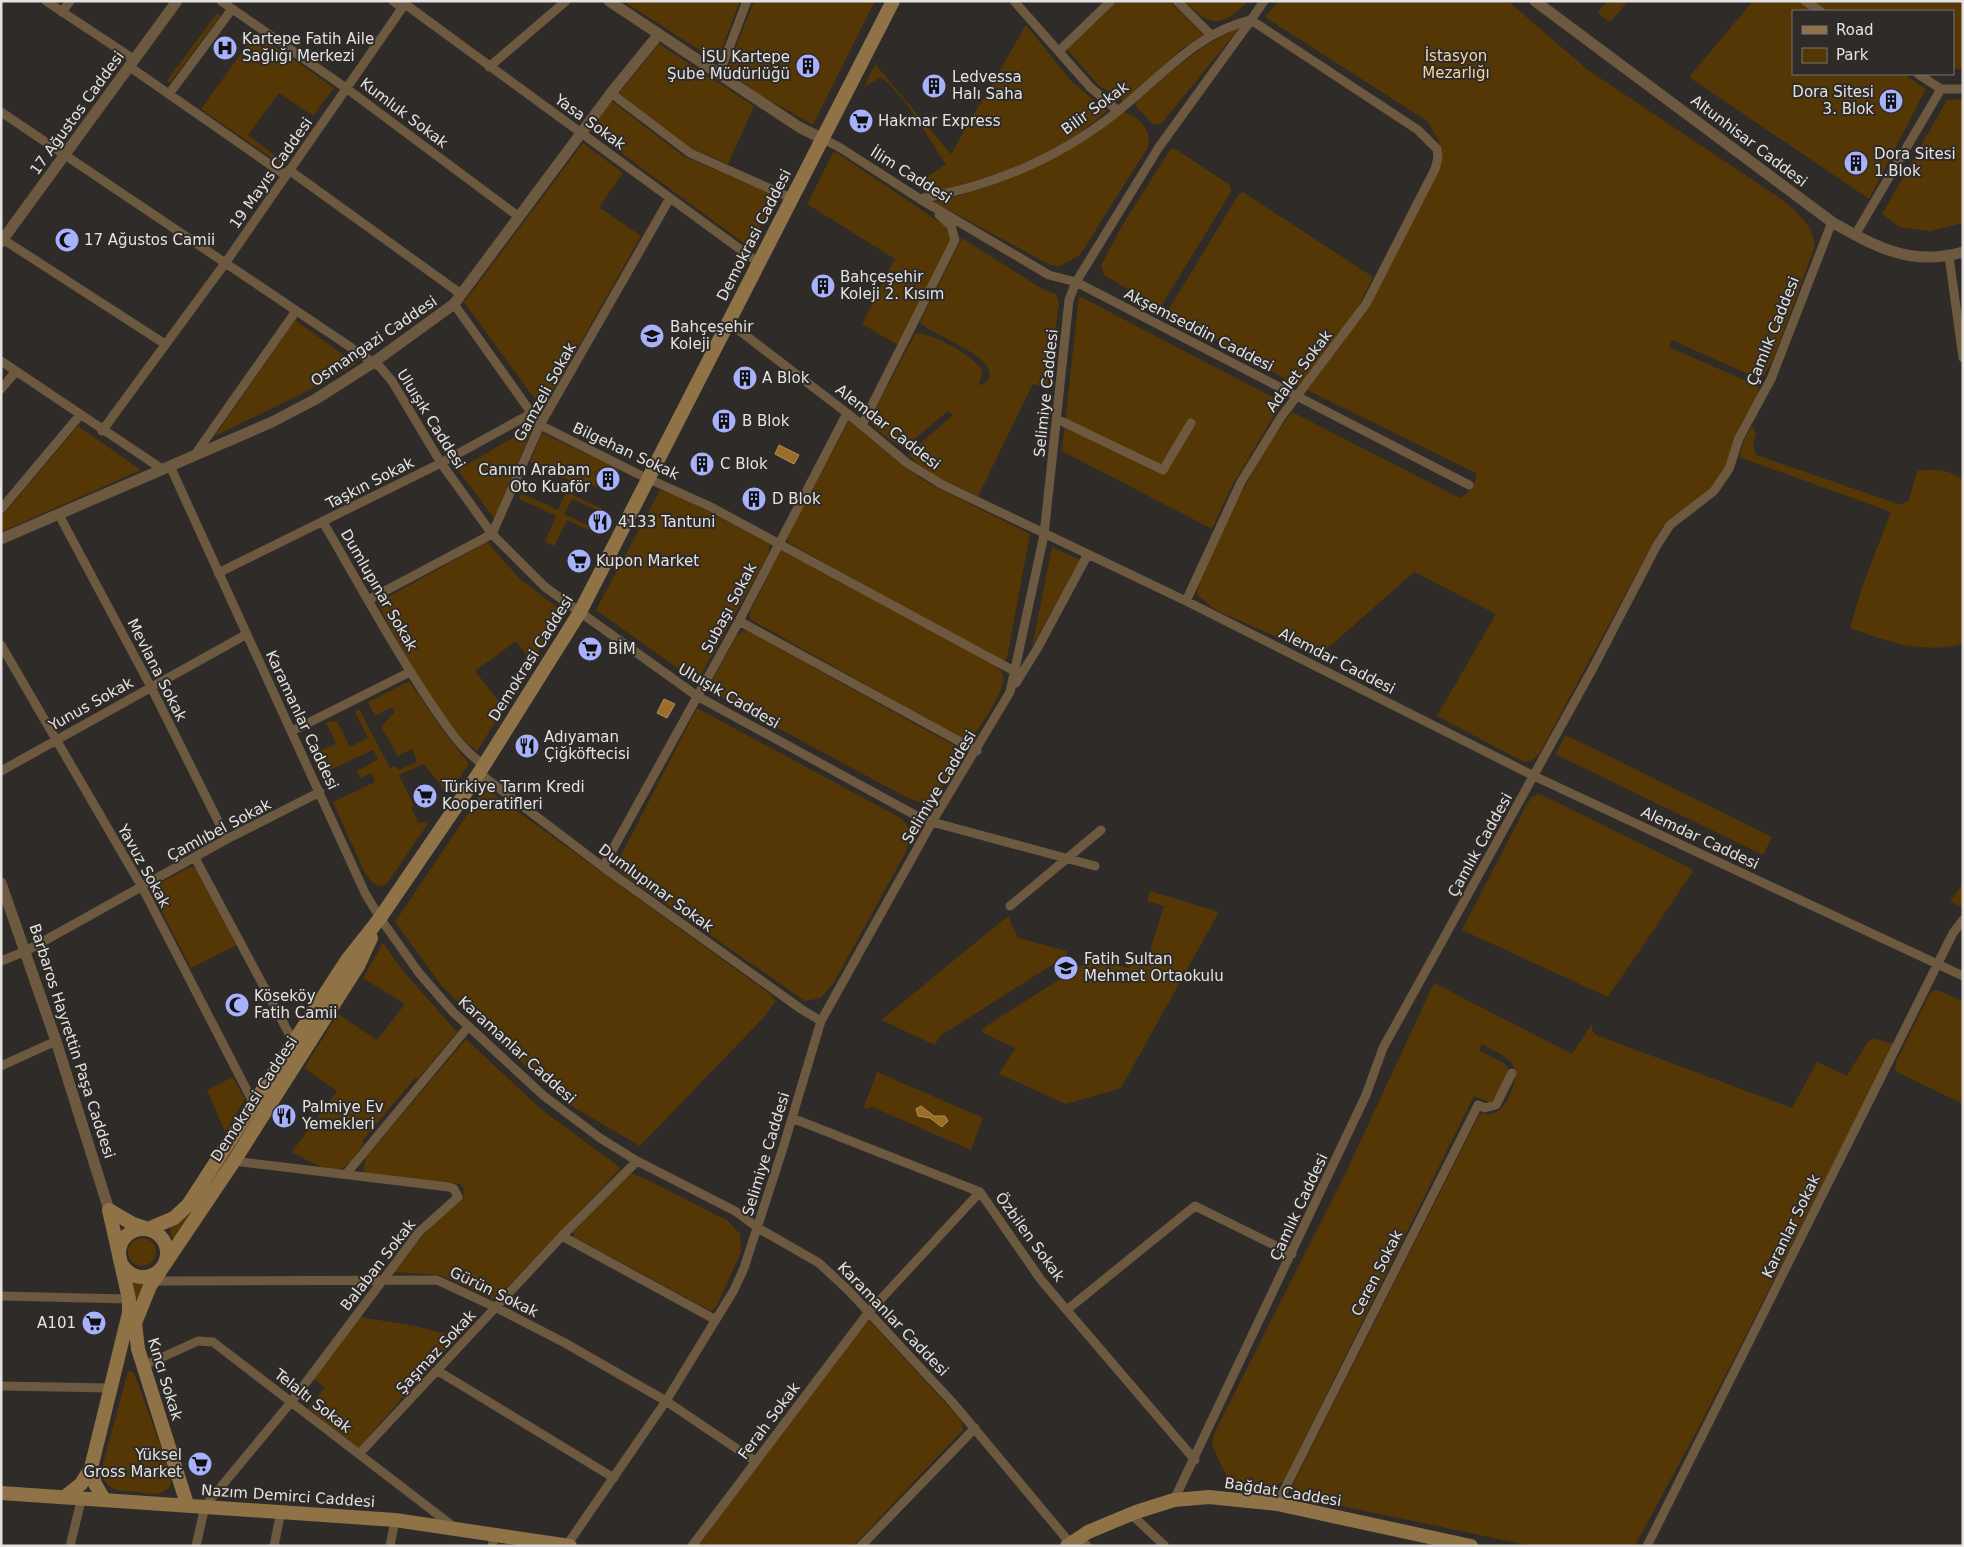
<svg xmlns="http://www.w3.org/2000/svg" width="1964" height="1547" font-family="'DejaVu Sans',sans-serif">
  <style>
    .green { fill: #543705 }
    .water { fill: #9a6e26; stroke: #b0915e }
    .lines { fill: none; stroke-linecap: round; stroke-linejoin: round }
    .minor { stroke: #6c593f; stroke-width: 9 }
    .tertiary { stroke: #6c593f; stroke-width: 11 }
    .secondary { stroke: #907247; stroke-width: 14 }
    .labels { text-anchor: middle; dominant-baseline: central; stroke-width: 4; stroke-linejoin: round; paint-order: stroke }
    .poi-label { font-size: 15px; fill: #e5e3e1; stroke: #2e2b29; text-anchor: start }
    .park-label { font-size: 15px; fill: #fad4a0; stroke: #2e2b29 }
    .street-label { font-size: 15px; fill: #e5e3e1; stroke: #2e2b29 }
  </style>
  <rect width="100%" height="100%" fill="#2e2b29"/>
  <!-- green -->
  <path class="green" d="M623,1h117l-22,58 -3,1z
    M754,1h121l-62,124 -56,-32 -30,-24z
    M1118,1h51l35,34 -21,13 -59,53 -25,-15 -32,-37z
    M1184,1h65c-28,27 -38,27 -65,0z
    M1279,1h229l80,69 199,133c13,14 30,25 27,46l-40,108 -10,19 -6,1 -8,-2 -78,-35 -3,7 89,39c4,12 -12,28 -17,38 -9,18 -10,42 -23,58 -16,18 -40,28 -57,46l-122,226 -8,7 -7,1 -87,-46 59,-102 -82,-42 -95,84 -103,-46 -19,-15c0,-13 8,-25 13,-36 22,-51 48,-102 82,-147l168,86c10,-7 16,-12 16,-25l-169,-83 58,-81 74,-141c5,-24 0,-27 -12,-47l-162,-104z
    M1608,1h20l-18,21 -13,-9z
    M1753,1h210v69l-10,-2v-57h-160v63h111l22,15 -57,110 -180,-122z
    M217,13l3,3 -50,67 -3,-2z
    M1026,25l46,57 35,29c-41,37 -94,60 -147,74 -12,4 -24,8 -37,8l2,-6 -7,-4 28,-19c-20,-29 -38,-65 -65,-87l-17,10 11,-23 76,90z
    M1240,27l-79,97h-8l-15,-15 -3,-6c33,-30 65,-58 105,-76z
    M256,33l78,55 -21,28 -34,-23 -31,42 34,26 -2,3 -79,-55z
    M659,44l95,62 -26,58 -38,-16 -71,-55z
    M1963,99v124l-33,8 -31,-4 -17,-13 65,-114z
    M612,101l71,55 94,40 -28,51 -159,-117z
    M1123,112c15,4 30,18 25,35l-68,108 -20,11 -10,-1 -116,-63c73,-17 130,-46 189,-90z
    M583,143l40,30 -24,34 42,29 -86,152 -21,10 -70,-96z
    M1174,148l56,37 1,7 -71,116 -56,-33 -3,-10 22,-41 47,-74z
    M836,152l109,74 6,12 -53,107 -36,-21 33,-65 -88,-55 26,-51z
    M1243,192l130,85 -16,33 -58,77 -132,-75 72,-118z
    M962,238l82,52 12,4 3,10 -12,85 -14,-5 -55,112c-24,-11 -54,-22 -70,-42l45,-39 -5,-4 -44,37 -20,-12 -15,-15 46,-87c13,-4 60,23 66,35 3,7 -1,9 -2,15l4,1c31,-24 -56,-51 -63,-63z
    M1079,296l203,106 -49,82 -21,45 -150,-78z
    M295,320l61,44 -49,27 -92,45z
    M849,421l49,41 28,20 104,52 -23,124 -5,4 -215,-120 3,-13z
    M534,425l-40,93 -36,-48z
    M78,426l63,44 -140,62v-15z
    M1752,426l4,7 -3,13 3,9 145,50 8,-5 8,-29c15,-2 34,-2 46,9v164c-41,10 -75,-2 -113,-16l12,-41 29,-75 -152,-55 5,-17z
    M542,433l77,36 -12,23 -26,-12 -8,15 36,17 -1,3 -36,-16 -8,15 36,17 -1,4 -32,-15 -13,26 -9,-4 11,-26 -37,-17 2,-6 37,17 13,-29 -41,-19z
    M660,490l19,6 91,48 -2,11 -71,127 -101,-72z
    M487,542l32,36 44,34 -31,50 -16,-21 -41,30 29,37 -27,43c-34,-23 -79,-110 -100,-148z
    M1052,547l28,13 -48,87z
    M781,550l212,113c4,4 9,7 10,12 3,18 -25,53 -34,68l-219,-124v-7z
    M746,630l218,121 -27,45c-10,11 -21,6 -33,0l-197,-106 30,-55z
    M409,681l37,54 23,29 -21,30 -24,-30 -25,11 15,31 -3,1 8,16 7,-1 1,3 -41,60c-10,2 -16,-4 -21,-12l-32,-71 42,-20 -4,-9 -11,5 -3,-7 21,-12 -5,-9 -52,24 -9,-20 24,-10 -10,-22 11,-1 13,26 18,-9 -13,-26 4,-3 31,59 6,-2 3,4 18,-8 -5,-13 -14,7 -17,-29 14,-15 -3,-5 -17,9 -7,-14z
    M697,708l200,108c16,10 14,19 9,36l-72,130 -13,16 -16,3 -178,-124 -12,-10z
    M1566,735l206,102 -9,18 -208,-101z
    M485,788l285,206 6,7 -12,16 -124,129 -70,-41 -74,-65 -54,-54 -47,-64z
    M1538,794l6,2 150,74 -86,127 -146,-67 65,-126 5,-7z
    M190,867l6,2 40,76 -45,23 -38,-73 1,-9z
    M1963,883v24l-13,-5z
    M1150,891l69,21 -98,176 -55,16 -67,-30 16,-26 -30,-14 -3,-3 4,-5 106,-67 36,9 20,-12 16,-50 -17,-5z
    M1008,916l10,22 49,13 -1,5 -126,80 -5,9 -54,-25z
    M383,943l21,29 53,60 -39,47 -3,-1 -53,63 2,2c-6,8 -13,20 -21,25 -13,7 -40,-10 -51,-16l45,-61 -33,-23 34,-54 39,26 28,-36 -42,-26z
    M1434,983l138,71 20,-30v6l4,5 196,73 25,-46 30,14 20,-33 7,-5 15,5h5l-193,380 -66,123h-103l-238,-50 -4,-6 190,-377c3,1 9,2 12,1 14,-3 28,-35 22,-47 -5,-11 -22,-17 -32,-23l-3,6 26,14 4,6 -17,33 -18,-7 -191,386c-15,8 -35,11 -52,4l-19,-41 2,-11 133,-264z
    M1937,990l26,11v103l-66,-32 -2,-3 1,-7 31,-63 4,-7z
    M466,1039l76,71 79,58 -126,132 -55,-25 -47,-3 39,-47 30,-27 3,-6 -2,-5 -3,-3 -93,-11 -4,-3 3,-13z
    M877,1072l106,46 -12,32 -101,-44 -1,3 -5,-2z
    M233,1077l12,22 -20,33 -18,-42z
    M631,1173l17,7 80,41 12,13 1,18 -24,53 -6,6 -137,-74 -1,-5z
    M214,1181l-40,61 -5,-14 18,-13z
    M128 1252a14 14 0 1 1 28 0a14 14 0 1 1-28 0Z
    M131,1280l12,3 -8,20z
    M360,1317l55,9 44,11 -32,32 -70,81 -49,-42 17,-21 -12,-8z
    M868,1319l93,101 2,10 -110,116h-156z
    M128,1371l6,2 38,104 -2,10 -9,6c-8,2 -16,0 -25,-1 -18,-1 -34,-2 -34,-24z"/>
  <!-- water -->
  <path class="water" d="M779,445l20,10 -5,9 -19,-10z
    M664,699l11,5 -8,14 -10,-5z
    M921,1106l13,10h11l3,5 -6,6 -12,-9 -12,-2 -2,-7z"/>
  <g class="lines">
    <!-- minor -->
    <path class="minor" d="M46,1l89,59
      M221,1l125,87 172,128
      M393,1l9,7
      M1014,1l76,86 28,24
      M1177,1l34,34
      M1805,1l15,10
      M405,4l354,259
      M62,12l8,-11
      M1059,51l52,-50
      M130,67l155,108
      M489,67l77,-66
      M719,74l28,-73
      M1918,74l23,15h22
      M611,93l79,60 101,45
      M169,94l63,-85
      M1,112l379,255 12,14 49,82 51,71 53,53 152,109 218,119 17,7 163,44
      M823,139l16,8 81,52 129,76 27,7 393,203
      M289,170l172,124
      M920,199c72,-13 141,-42 198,-88 42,-33 79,-79 133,-91l13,-19
      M1855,235l86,-146
      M1,238l164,106
      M1949,256l14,102
      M454,304l86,121 98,49 71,32 307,166
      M728,322l119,91 60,50 34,21 245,117 348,175 429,200
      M1,361l161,108
      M1,389l15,-18
      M1057,419l106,51 28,-47
      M862,425l93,-185 -4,-14 -12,-11
      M102,431l124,-169 181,-261
      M194,456l102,-145
      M170,466l195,427 15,25 39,55 34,39 91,84 56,42 37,23 98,50 23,17 61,35 30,28 104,112 117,140
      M1,509l79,-94
      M59,515l92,172 76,152
      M323,522c34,58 66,118 103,174 17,25 33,52 58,69
      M218,573l223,-110 91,-50
      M368,600l124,-66 48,-109 130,-227
      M739,621l238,130
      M1,645l141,242 112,217
      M1016,683l21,-34 51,-95
      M292,731l118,-59
      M1,771l246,-137
      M479,773l124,94 198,142 20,12
      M195,858l99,185
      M603,867l136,-246 108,-208
      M1010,906l91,-76
      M1,961l25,-10 201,-112 93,-47
      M1,1066l55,-25
      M792,1118l188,74 61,88 154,180
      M346,1174l122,-147
      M562,1236l154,84
      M153,1281l284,-1 60,28 68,35 101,58 89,60
      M1,1296l128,3
      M1068,1309l127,-103 97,48
      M143,1366l55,-25 15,1 241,185
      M438,1371l176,107
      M1,1386l110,2
      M359,1454l203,-218 75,-75
      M1174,1500l192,-405 17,-47 210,-380 64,-123 13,-20 44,-34 15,-22 10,-31 32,-59 61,-157
      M1277,1504l201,-399 7,3 11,-3 16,-32
      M1131,1514l34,32
      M1079,1538l8,8
      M567,1545l99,-144 68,-111 10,-22 39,-120 38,-127 111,-199 78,-130 34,-157 25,-235 7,-18 83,-135 92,-127 167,110 19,19 1,9 -3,11 -69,135 -85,113 -40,65 -55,119
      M70,1546l12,-49
      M196,1546l9,-40 87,-105 127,-169 39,-35 -4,-8 -5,-2 -215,-26
      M274,1546l7,-35
      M390,1546l5,-26
      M492,1546l3,-11
      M692,1546l176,-233 112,-121
      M861,1546l114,-118
      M1647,1546l306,-613 10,-13"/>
    <!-- tertiary -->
    <path class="tertiary" d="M609,1l190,126 24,12
      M1535,1l297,221c44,25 79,45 131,30
      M1,242l176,-241
      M1,539l271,-117 44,-23 58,-37 80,-58 157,-211 48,-59
      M1,883l55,158 53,169"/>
    <!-- secondary -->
    <path class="secondary" d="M109,1210l24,14 15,5 26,-11 14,-13 159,-245 33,-42 99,-145 101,-161 313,-611
      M119 1253a24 24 0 1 1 48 0a24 24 0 1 1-48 0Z
      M91,1468l4,16 9,15
      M1,1493l394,27 175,26
      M66,1496l15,-12 10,-16 38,-155v-14l-20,-89
      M187,1504l-49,-155 -3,-26 15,-37 84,-125 124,-195 13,-28
      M1067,1546l21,-14 48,-20 38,-12 35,-3 68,7 194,42"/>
  </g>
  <!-- icons -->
  <defs>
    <symbol id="hospital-disc" viewBox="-11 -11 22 22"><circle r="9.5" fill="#a7b1fc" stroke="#2e2b29"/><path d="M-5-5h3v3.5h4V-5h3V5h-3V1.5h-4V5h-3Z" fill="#111"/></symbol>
    <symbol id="building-disc" viewBox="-11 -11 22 22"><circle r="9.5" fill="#a7b1fc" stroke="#2e2b29"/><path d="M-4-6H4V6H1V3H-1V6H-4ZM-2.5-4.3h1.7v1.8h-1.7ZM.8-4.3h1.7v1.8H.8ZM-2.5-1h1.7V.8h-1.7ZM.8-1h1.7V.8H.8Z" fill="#111"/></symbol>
    <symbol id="supermarket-disc" viewBox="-11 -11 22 22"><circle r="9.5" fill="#a7b1fc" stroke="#2e2b29"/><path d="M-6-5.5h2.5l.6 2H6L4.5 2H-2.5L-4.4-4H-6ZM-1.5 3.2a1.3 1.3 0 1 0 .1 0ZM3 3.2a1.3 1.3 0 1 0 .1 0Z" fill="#111"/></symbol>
    <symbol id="mosque-disc" viewBox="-11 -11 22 22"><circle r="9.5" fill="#a7b1fc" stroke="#2e2b29"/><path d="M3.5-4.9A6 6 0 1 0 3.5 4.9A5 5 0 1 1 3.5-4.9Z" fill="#111"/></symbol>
    <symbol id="school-disc" viewBox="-11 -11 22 22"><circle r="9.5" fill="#a7b1fc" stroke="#2e2b29"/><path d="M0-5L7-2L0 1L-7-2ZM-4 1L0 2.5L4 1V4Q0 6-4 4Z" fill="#111"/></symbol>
    <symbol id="restaurant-disc" viewBox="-11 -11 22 22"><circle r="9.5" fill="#a7b1fc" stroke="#2e2b29"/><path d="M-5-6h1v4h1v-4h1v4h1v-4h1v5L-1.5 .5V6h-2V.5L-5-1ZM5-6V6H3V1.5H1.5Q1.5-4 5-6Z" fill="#111"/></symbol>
  </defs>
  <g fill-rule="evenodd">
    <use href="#hospital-disc" x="211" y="34" width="28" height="28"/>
    <use href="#building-disc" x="794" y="52" width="28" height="28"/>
    <use href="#building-disc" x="920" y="72" width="28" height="28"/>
    <use href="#building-disc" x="1877" y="87" width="28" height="28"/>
    <use href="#supermarket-disc" x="847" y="107" width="28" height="28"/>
    <use href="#building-disc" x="1842" y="149" width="28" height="28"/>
    <use href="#mosque-disc" x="53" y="226" width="28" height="28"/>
    <use href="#building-disc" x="809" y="272" width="28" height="28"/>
    <use href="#school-disc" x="638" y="322" width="28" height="28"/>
    <use href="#building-disc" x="731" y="364" width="28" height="28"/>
    <use href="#building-disc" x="710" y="407" width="28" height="28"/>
    <use href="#building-disc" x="688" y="450" width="28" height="28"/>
    <use href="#building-disc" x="594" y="465" width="28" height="28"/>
    <use href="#building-disc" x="740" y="485" width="28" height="28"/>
    <use href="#restaurant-disc" x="586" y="508" width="28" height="28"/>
    <use href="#supermarket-disc" x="565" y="547" width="28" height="28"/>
    <use href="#supermarket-disc" x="576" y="635" width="28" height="28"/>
    <use href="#restaurant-disc" x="513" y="732" width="28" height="28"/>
    <use href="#supermarket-disc" x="411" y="782" width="28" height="28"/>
    <use href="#school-disc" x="1052" y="954" width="28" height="28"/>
    <use href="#mosque-disc" x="223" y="991" width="28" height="28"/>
    <use href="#restaurant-disc" x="270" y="1102" width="28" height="28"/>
    <use href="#supermarket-disc" x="80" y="1309" width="28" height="28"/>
    <use href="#supermarket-disc" x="186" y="1450" width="28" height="28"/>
  </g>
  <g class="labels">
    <!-- poi labels -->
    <g class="poi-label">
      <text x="242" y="39">Kartepe Fatih Aile<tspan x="242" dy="17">Sağlığı Merkezi</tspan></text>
      <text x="790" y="57" text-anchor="end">İSU Kartepe<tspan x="790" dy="17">Şube Müdürlüğü</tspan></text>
      <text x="952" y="77">Ledvessa<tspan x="952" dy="17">Halı Saha</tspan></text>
      <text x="1874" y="92" text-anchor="end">Dora Sitesi<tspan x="1874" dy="17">3. Blok</tspan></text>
      <text x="878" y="121">Hakmar Express</text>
      <text x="1874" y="154">Dora Sitesi<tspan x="1874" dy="17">1.Blok</tspan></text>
      <text x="84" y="240">17 Ağustos Camii</text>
      <text x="840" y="277">Bahçeşehir<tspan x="840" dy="17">Koleji 2. Kısım</tspan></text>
      <text x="670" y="327">Bahçeşehir<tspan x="670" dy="17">Koleji</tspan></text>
      <text x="762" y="378">A Blok</text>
      <text x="742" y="421">B Blok</text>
      <text x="720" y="464">C Blok</text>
      <text x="590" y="470" text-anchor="end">Canım Arabam<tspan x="590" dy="17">Oto Kuaför</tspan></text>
      <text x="772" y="499">D Blok</text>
      <text x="618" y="522">4133 Tantuni</text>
      <text x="596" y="561">Kupon Market</text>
      <text x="608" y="649">BİM</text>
      <text x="544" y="737">Adıyaman<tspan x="544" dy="17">Çiğköftecisi</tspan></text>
      <text x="442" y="787">Türkiye Tarım Kredi<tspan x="442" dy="17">Kooperatifleri</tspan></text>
      <text x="1084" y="959">Fatih Sultan<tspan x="1084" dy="17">Mehmet Ortaokulu</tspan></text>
      <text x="254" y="996">Köseköy<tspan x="254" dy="17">Fatih Camii</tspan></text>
      <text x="302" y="1107">Palmiye Ev<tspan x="302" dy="17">Yemekleri</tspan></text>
      <text x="76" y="1323" text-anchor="end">A101</text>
      <text x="182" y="1455" text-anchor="end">Yüksel<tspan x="182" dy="17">Gross Market</tspan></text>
    </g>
    <!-- park labels -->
    <g class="park-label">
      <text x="1456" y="56">İstasyon<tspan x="1456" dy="17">Mezarlığı</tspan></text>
    </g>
    <!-- street labels -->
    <g class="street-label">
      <text transform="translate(1095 108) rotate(-36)">Bilir Sokak</text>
      <text transform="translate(77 113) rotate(-54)">17 Ağustos Caddesi</text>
      <text transform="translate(404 113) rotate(37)">Kumluk Sokak</text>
      <text transform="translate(590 122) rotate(36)">Yasa Sokak</text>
      <text transform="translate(1749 141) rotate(37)">Altunhisar Caddesi</text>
      <text transform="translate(271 173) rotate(-55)">19 Mayıs Caddesi</text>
      <text transform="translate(911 175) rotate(32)">İlim Caddesi</text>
      <text transform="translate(754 235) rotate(-63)">Demokrasi Caddesi</text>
      <text transform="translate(1199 330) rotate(27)">Akşemseddin Caddesi</text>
      <text transform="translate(1773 331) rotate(-68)">Çamlık Caddesi</text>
      <text transform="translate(374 341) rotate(-34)">Osmangazi Caddesi</text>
      <text transform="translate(1299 371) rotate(-53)">Adalet Sokak</text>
      <text transform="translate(545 392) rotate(-61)">Gamzeli Sokak</text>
      <text transform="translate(1046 393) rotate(-84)">Selimiye Caddesi</text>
      <text transform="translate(431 419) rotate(58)">Uluışık Caddesi</text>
      <text transform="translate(888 427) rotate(38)">Alemdar Caddesi</text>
      <text transform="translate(626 451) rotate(25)">Bilgehan Sokak</text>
      <text transform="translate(370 483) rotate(-27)">Taşkın Sokak</text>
      <text transform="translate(379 590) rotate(60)">Dumlupınar Sokak</text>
      <text transform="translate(729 608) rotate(-62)">Subaşı Sokak</text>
      <text transform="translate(531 658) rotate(-58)">Demokrasi Caddesi</text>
      <text transform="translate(1337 661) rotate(27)">Alemdar Caddesi</text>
      <text transform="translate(157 670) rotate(63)">Mevlana Sokak</text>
      <text transform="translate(729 696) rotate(30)">Uluışık Caddesi</text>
      <text transform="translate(91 704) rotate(-29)">Yunus Sokak</text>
      <text transform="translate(302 720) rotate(65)">Karamanlar Caddesi</text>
      <text transform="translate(939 787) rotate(-59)">Selimiye Caddesi</text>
      <text transform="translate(219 830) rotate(-28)">Çamlıbel Sokak</text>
      <text transform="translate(1700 838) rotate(25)">Alemdar Caddesi</text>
      <text transform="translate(1480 845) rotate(-61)">Çamlık Caddesi</text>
      <text transform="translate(144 866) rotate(61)">Yavuz Sokak</text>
      <text transform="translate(656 888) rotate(36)">Dumlupınar Sokak</text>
      <text transform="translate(72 1041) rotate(72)">Barbaros Hayrettin Paşa Caddesi</text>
      <text transform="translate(517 1050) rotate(42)">Karamanlar Caddesi</text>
      <text transform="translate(254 1099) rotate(-57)">Demokrasi Caddesi</text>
      <text transform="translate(766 1154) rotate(-73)">Selimiye Caddesi</text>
      <text transform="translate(1299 1207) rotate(-65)">Çamlık Caddesi</text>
      <text transform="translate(1791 1226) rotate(-64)">Karanlar Sokak</text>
      <text transform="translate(1030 1237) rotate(54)">Özbilen Sokak</text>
      <text transform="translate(378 1265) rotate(-52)">Balaban Sokak</text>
      <text transform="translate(1377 1273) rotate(-63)">Ceren Sokak</text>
      <text transform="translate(494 1292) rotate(26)">Gürün Sokak</text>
      <text transform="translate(893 1319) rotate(46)">Karamanlar Caddesi</text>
      <text transform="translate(436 1352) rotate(-47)">Şaşmaz Sokak</text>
      <text transform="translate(165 1379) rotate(73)">Kıncı Sokak</text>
      <text transform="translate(313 1401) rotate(38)">Telaltı Sokak</text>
      <text transform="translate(769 1421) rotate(-53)">Ferah Sokak</text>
      <text transform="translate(1283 1492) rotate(9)">Bağdat Caddesi</text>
      <text transform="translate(288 1496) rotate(4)">Nazım Demirci Caddesi</text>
    </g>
  </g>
  <!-- border -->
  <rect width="1964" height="1547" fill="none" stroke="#e5e3e1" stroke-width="5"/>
  <!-- legend -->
  <rect x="1792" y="10" width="162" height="65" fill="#2e2b29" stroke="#777573"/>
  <rect x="1802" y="26" width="25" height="8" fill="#907247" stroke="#777573"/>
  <text x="1836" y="35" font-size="15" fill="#e5e3e1">Road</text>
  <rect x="1802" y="48" width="25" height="15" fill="#543705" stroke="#777573"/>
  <text x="1836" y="60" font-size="15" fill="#e5e3e1">Park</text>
</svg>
